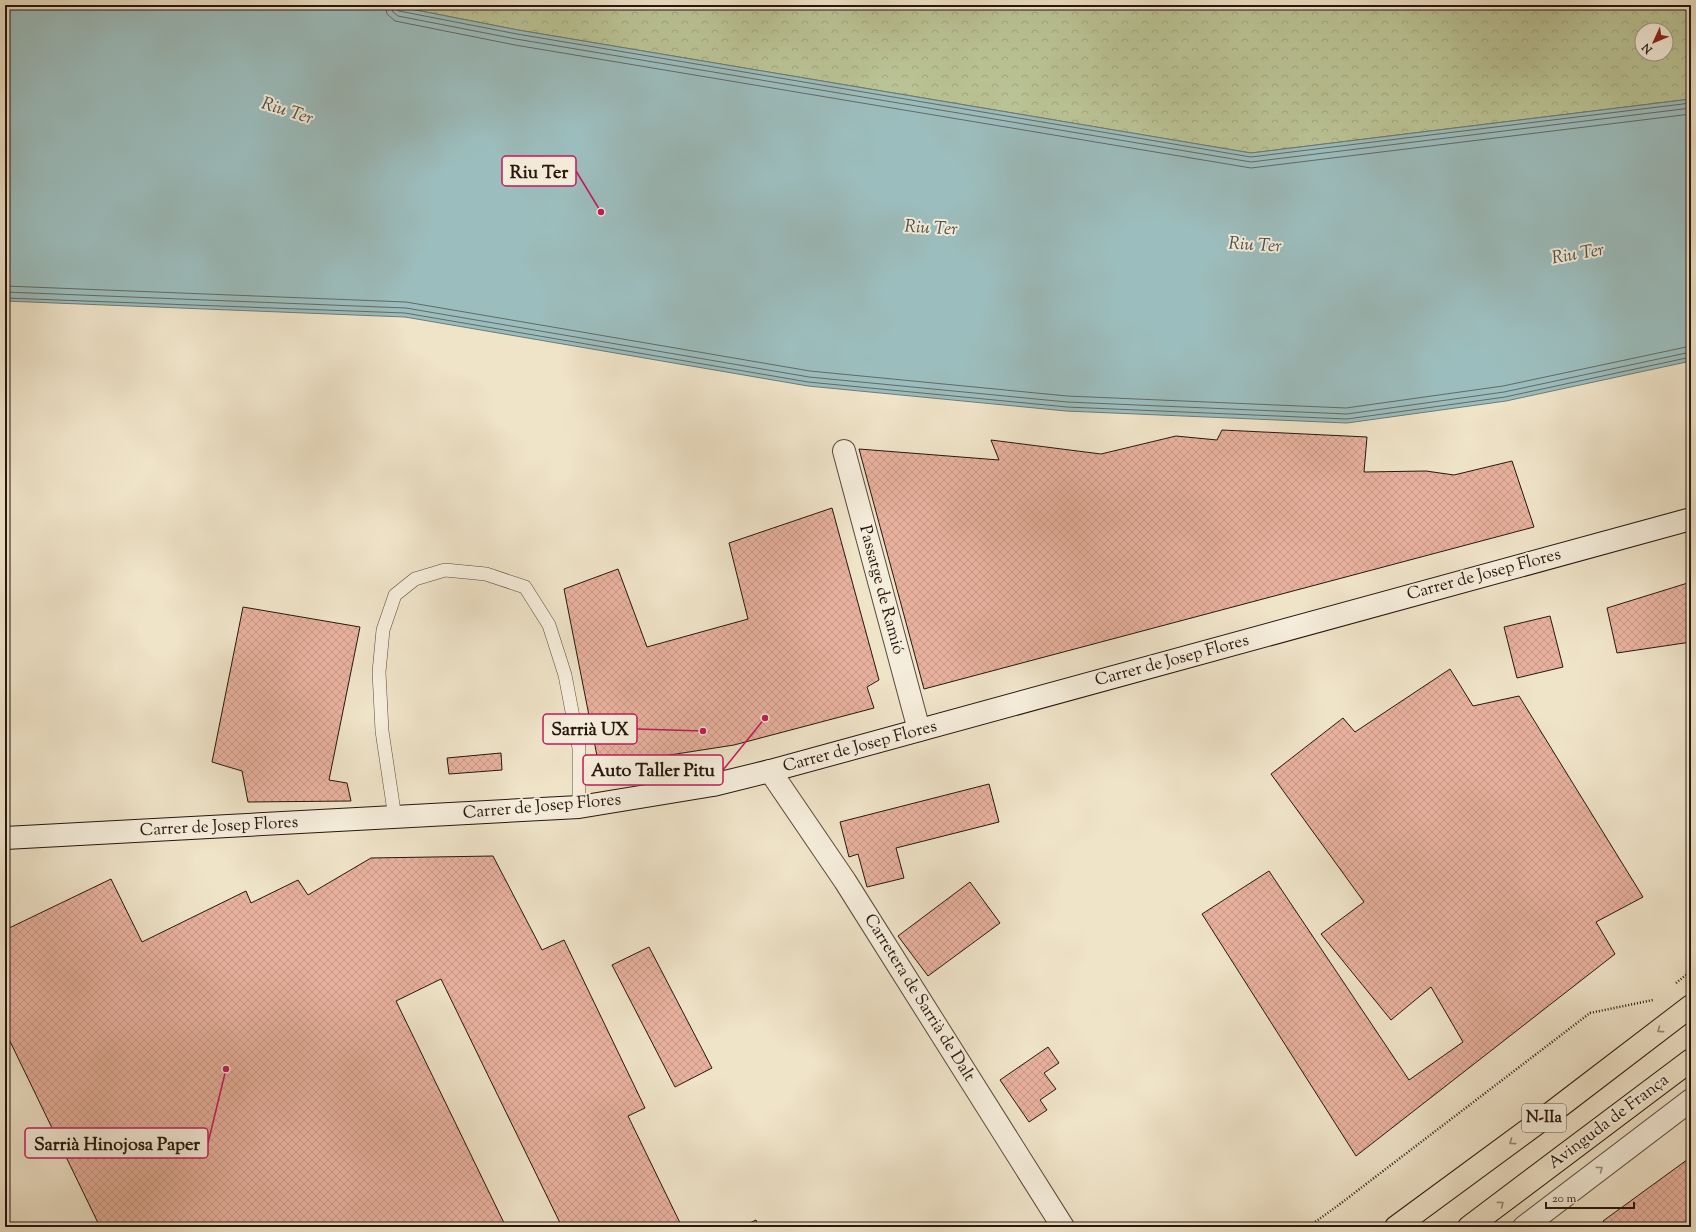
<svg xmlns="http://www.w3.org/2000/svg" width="1696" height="1232" font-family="'Sorts Mill Goudy',serif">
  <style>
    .forest { fill: url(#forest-crowns); stroke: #706c52; fill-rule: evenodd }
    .water { fill: #9cbdbd; stroke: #6d7a77 }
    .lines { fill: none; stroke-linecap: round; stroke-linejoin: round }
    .shore { stroke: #626a66; stroke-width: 1 }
    .building { fill: url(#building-cross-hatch); stroke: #27160e }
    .lane-casing { stroke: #59493c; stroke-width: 14 }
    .street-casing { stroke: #59493c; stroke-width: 24 }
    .secondary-casing { stroke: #27160e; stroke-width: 24 }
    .primary-casing { stroke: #27160e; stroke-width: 24 }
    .path { stroke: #27160e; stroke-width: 2.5; stroke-dasharray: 1 2; stroke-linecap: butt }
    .lane { stroke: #f5eddb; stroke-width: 13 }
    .street { stroke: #f5eddb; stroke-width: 22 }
    .secondary { stroke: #f5eddb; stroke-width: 22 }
    .primary { stroke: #efe3c8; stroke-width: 22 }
    .oneway { stroke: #958774 }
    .oneway2 { stroke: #988c7f }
    .labels { text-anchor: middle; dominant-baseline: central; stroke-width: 4; stroke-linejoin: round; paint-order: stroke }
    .shield { fill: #f5eddb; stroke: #65564c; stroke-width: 1 }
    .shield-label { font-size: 16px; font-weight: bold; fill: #27160e }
    .street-label { font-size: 17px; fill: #27160e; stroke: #f5eddb }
    .water-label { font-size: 18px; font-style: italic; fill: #50504b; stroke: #f5eddb }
    .leader { fill: none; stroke: #c2185b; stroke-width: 1.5 }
    .callout-dot { fill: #c2185b; stroke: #f5eddb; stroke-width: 1.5 }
    .callout { fill: #f5eddb; stroke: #c2185b; stroke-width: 1.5 }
    .callout-label { font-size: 18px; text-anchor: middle; font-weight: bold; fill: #27160e }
  </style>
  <defs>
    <pattern id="forest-crowns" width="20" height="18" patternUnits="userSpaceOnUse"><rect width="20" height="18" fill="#bac395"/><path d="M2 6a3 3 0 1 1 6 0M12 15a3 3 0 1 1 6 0" fill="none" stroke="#a0a77f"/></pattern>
    <pattern id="building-cross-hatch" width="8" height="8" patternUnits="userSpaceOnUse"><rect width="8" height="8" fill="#e8b19e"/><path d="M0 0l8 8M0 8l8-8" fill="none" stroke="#c79887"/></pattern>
  </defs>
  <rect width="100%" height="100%" fill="#efe3c8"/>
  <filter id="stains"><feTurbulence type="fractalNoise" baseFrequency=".005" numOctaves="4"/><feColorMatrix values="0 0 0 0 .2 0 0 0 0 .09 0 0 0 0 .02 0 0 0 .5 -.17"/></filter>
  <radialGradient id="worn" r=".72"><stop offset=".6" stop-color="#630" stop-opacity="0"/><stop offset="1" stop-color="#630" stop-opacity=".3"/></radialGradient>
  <!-- forest -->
  <path class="forest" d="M390,5h1301v94l-440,54 -733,-123zM1642,30h24v24h-24z"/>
  <!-- water -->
  <path class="water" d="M5,5h385l128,25 733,123 440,-54v262l-185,40 -159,22 -281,-12 -258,-25 -403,-69 -400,-16z"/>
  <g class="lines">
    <!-- shore -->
    <path class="shore" d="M385,5l2,9 8,7 120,24 736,123 440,-54
      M391,5l2,7 5,4 118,23 735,123 440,-54
      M396,5v4l3,2 118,23 734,123 440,-54
      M5,286l401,16 404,69 257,25 279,12 157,-22 188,-40
      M5,292l401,16 403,69 258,25 280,12 157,-22 187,-40
      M5,298l400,15 403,69 259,25 280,12 158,-22 186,-40"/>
  </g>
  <!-- building -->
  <path class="building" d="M1222,430l145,7 -3,35 62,-1 28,4 58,-14 22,66 -610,162 -65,-240 140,11 -8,-20 110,14 75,-18 41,4z
    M832,508l47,172 -12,7 7,21 -140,37 -135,21 -35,-177 54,-20 29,78 101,-28 -19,-76z
    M1691,582v60l-74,11 -10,-45z
    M243,607l117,20 -31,153 18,3 4,18 -103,1 -6,-31 -30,-9z
    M1550,616l13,51 -46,11 -13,-51z
    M1450,669l23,37 46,-10 124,201 -47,25 19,32 -259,202 -154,-242 67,-43 140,209 54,-38 -32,-55 -40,33 -70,-86 43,-32 -93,-128 72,-56 12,14z
    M501,753l1,17 -53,4 -2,-16z
    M989,784l10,38 -103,26 8,30 -37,9 -9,-33 -9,3 -9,-35z
    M493,856l49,94 22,-10 81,168 -17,8 54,111h-120l-121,-248 -45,22 110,226h-406l-95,-196v-101l106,-51 31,63 104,-51 5,12 47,-23 10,15 63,-37z
    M970,882l30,41 -72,53 -30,-40z
    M649,947l63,121 -37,19 -63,-122z
    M1048,1047l11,16 -15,10 12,16 -16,11 7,10 -18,12 -29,-42z
    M1691,1157v70h-83l-5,-6z
    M756,1220l3,7h-18z"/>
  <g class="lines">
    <defs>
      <path id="lane" d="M395,818l-13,-87 -3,-59 4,-42 12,-35 20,-16 30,-9 41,4 39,13 24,38 16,50 14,73v59"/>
      <path id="street" d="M844,451l75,279
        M770,771l75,110 218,346
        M1524,1227l167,-127"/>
      <path id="secondary" d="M5,838l574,-31 134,-22 57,-14 921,-252"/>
      <path id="primary" d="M1396,1227l155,-114 140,-107
        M1469,1227l222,-167"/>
    </defs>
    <!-- lane casing -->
    <use href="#lane" class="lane-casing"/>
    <!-- street casing -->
    <use href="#street" class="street-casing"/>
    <!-- secondary casing -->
    <use href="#secondary" class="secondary-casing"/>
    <!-- primary casing -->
    <use href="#primary" class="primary-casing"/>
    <!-- path -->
    <path class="path" d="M1676,983l15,-12
      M1308,1227l28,-20 254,-194 63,-13"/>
    <!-- lane -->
    <use href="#lane" class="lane"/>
    <!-- street -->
    <use href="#street" class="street"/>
    <!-- secondary -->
    <use href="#secondary" class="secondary"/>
    <!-- primary -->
    <use href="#primary" class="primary"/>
  </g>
  <!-- one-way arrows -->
  <defs><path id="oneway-chevron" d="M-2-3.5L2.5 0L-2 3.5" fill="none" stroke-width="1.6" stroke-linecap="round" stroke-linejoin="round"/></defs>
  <g class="oneway">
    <use href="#oneway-chevron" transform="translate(1660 1030) rotate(143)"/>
    <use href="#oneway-chevron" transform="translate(1512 1142) rotate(144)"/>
    <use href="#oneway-chevron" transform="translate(1501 1204) rotate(-37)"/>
  </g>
  <use class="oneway2" href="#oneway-chevron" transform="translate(1600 1169) rotate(-37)"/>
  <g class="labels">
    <!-- shield labels -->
    <rect class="shield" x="1522" y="1104" width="44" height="28" rx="3"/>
    <g class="shield-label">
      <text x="1544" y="1118">N-IIa</text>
    </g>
    <!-- street labels -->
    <g class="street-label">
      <text transform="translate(1484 575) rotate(-15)">Carrer de Josep Flores</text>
      <text transform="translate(881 590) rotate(75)">Passatge de Ramió</text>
      <text transform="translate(1172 661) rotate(-15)">Carrer de Josep Flores</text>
      <text transform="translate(860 747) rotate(-15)">Carrer de Josep Flores</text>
      <text transform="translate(542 807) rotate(-5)">Carrer de Josep Flores</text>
      <text transform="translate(219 827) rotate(-3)">Carrer de Josep Flores</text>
      <text transform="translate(919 998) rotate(58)">Carretera de Sarrià de Dalt</text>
      <text transform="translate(1609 1122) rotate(-37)">Avinguda de França</text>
    </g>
    <!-- water labels -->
    <g class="water-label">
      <text transform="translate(287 112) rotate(18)">Riu Ter</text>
      <text transform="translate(931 229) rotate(3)">Riu Ter</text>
      <text transform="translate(1255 246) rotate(3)">Riu Ter</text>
      <text transform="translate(1578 255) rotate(-10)">Riu Ter</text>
    </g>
  </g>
  <!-- callouts -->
  <path class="leader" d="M601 212L576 171M703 731L637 729M765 718L723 770M226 1069L208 1143"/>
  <g class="callout-dot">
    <circle cx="601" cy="212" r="4"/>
    <circle cx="703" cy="731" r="4"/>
    <circle cx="765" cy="718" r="4"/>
    <circle cx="226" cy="1069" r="4"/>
  </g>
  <g class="callout">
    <rect x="502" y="156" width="74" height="30" rx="4"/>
    <rect x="543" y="714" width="94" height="30" rx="4"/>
    <rect x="583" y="755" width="140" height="30" rx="4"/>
    <rect x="25" y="1128" width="183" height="30" rx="4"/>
  </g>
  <g class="callout-label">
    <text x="539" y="178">Riu Ter</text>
    <text x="590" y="735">Sarrià UX</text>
    <text x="653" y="776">Auto Taller Pitu</text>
    <text x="117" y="1150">Sarrià Hinojosa Paper</text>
  </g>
  <!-- margin -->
  <rect width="1696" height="1232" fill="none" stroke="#efe3c8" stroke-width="20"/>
  <rect x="6" y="6" width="1684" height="1220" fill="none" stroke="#27160e" stroke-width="2"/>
  <rect x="10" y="10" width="1676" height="1212" fill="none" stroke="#27160e"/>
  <!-- north arrow -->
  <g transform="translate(1654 42) rotate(226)"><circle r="19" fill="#f5eddb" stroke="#a39789"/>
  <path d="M0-3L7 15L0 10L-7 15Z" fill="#8f2418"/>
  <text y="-6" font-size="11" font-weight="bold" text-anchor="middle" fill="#27160e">N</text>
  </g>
  <!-- scale -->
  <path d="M1546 1202v6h88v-6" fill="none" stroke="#27160e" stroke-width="2"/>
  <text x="1552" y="1202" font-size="12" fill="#27160e" stroke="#f5eddb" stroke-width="3" paint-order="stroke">20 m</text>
  <rect width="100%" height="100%" filter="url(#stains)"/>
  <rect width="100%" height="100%" fill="url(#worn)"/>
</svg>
